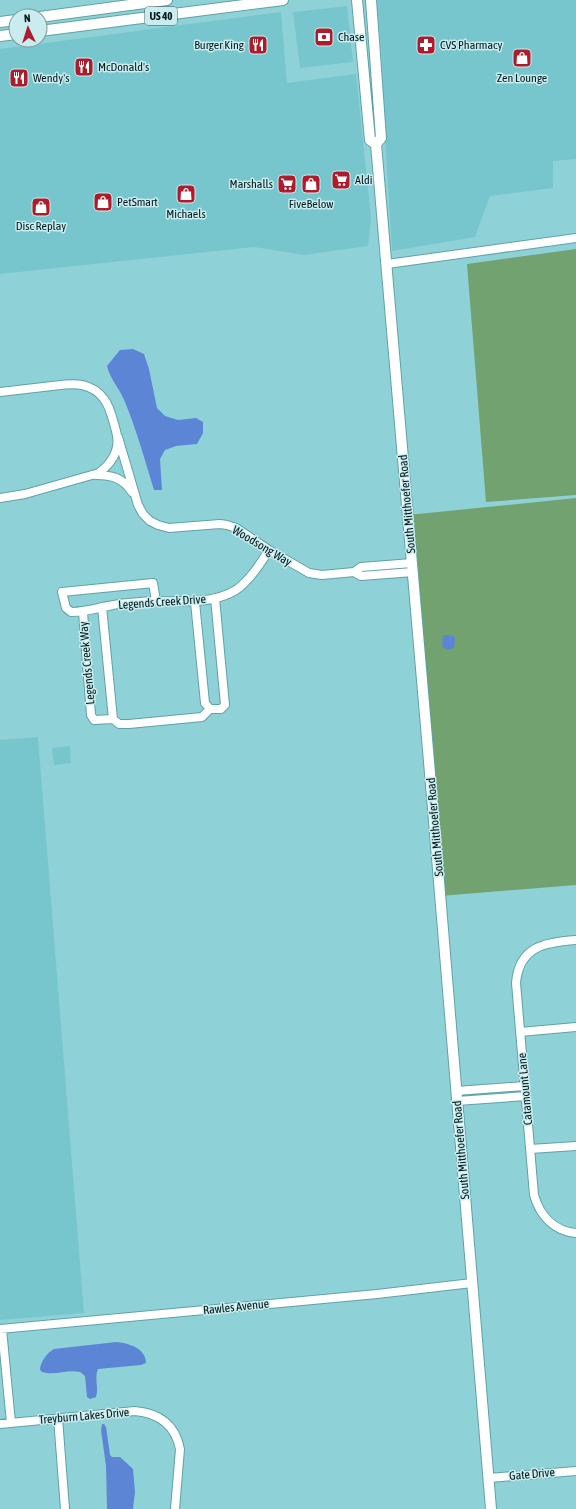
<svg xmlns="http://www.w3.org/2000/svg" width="576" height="1509" font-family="'Asap Condensed',sans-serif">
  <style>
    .built { fill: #78c6cd }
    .green { fill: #72a26f }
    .water { fill: #5d85d5 }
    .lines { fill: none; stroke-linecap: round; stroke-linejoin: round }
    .minor-casing { stroke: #5fa2a8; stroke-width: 10 }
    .major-casing { stroke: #5fa2a8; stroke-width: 12 }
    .minor { stroke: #fff; stroke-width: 8 }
    .major { stroke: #fff; stroke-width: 10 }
    .labels { text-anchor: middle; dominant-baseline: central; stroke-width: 3; stroke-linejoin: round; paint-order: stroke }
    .shield { fill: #cbecef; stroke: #3d585b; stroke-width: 1 }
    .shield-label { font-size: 11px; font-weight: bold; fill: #00191b }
    .poi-label { font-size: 12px; fill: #00191b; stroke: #cbecef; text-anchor: start }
    .street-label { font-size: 12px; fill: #00191b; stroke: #cbecef }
  </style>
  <rect width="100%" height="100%" fill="#8ed2d8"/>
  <!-- built -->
  <path class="built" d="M377,0h199v159l-23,2v27l-63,8 -15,41 -83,14 -7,-117 -3,-74z
    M347,6l6,56 -53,6 -7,-56z
    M281,12l6,71 69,-9 15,144 -3,28 -64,9 -50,-8 -254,27v-225z
    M38,737l46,576 -84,7v-580z
    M70,746l1,17 -17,2 -2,-17z"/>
  <!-- green -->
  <path class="green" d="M576,249v246l-90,7 -19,-238z
    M576,498v387l-136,11 -32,-381z"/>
  <!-- water -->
  <path class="water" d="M133,349l11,5 5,15 8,39 8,8 13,4 18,-2 7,4v11l-6,11 -21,2 -11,4 -5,9 2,31h-8c-9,-29 -17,-59 -29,-88 -5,-13 -15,-23 -18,-36l13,-16z
    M446,635l7,1 2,2 -1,10 -7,2 -5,-4 1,-10z
    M116,1342c12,1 30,6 30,21l-5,2 -43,4c-4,9 1,18 -2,28l-6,2 -3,-2 -2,-21 -5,-4c-13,-3 -25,4 -38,0l-2,-2c0,-8 7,-17 14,-21z
    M102,1424h2l2,3 4,28 2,2h8l13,12 2,23 -2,17h-26l-1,-43 -5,-36z"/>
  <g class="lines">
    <defs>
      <path id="minor" d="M387,264l189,-26
        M0,392c17,-2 34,-4 52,-6 9,-1 20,-3 30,-1 9,2 17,7 22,14 7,9 9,22 12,32 5,17 -3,31 -17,42l-74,21 -25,4
        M118,437l20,68 5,9 7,7 8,4 11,3 51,-4 7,1 9,3 33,22 40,23 13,2 32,-3 7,-5 51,-4
        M96,475c16,0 27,3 36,17
        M354,572l7,4 52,-4
        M156,601l-3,-18 -91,9 4,16 5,4c20,0 37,-8 57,-9 10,-1 20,-2 30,-2 26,0 55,3 78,-11 14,-10 24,-26 33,-40
        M195,602l10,101 5,6h11l4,-4 -10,-107
        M102,607l11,112 6,5h10l73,-7 8,-8
        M83,612l8,103 3,5 19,-1
        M576,940c-30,2 -57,6 -60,43l18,212c6,21 20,36 42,38
        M520,1032l56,-5
        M456,1091l69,-5
        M457,1101l69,-5
        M530,1149l46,-3
        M0,1329l377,-35 95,-11
        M2,1329l9,94
        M58,1418l7,91
        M0,1424l135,-13c23,2 40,13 45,38l-5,60
        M489,1478l87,-7"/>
      <path id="major" d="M357,0l13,140 6,4 55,641 60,724
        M371,0l10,138 -5,6
        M40,17l127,-17
        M0,22l16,-2
        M40,31l243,-31
        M0,36l16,-2"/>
    </defs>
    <!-- minor casing -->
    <use href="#minor" class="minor-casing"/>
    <!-- major casing -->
    <use href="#major" class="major-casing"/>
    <!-- minor -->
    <use href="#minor" class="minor"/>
    <!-- major -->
    <use href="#major" class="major"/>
  </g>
  <!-- icons -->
  <defs>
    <symbol id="bank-square" viewBox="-11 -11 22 22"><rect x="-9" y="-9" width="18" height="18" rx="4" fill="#ae1b2a" stroke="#cbecef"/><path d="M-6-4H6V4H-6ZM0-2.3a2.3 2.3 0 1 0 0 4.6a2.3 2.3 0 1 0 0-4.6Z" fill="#fff"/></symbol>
    <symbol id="restaurant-square" viewBox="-11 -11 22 22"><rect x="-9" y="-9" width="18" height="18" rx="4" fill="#ae1b2a" stroke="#cbecef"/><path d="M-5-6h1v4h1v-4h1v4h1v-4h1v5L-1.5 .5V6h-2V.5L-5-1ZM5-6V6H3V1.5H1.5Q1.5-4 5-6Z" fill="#fff"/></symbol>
    <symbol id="pharmacy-square" viewBox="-11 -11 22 22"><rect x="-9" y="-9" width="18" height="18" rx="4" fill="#ae1b2a" stroke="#cbecef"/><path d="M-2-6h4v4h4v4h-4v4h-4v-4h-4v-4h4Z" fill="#fff"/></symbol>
    <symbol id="shop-square" viewBox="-11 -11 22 22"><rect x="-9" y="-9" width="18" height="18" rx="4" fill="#ae1b2a" stroke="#cbecef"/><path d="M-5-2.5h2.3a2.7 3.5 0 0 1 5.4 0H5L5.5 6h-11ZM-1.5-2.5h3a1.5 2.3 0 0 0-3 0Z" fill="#fff"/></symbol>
    <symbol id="supermarket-square" viewBox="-11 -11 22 22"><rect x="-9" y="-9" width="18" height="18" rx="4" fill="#ae1b2a" stroke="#cbecef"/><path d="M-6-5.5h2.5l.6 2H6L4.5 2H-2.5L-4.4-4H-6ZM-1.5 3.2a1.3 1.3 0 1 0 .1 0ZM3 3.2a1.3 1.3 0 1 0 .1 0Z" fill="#fff"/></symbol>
  </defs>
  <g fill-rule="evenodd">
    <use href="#bank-square" x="313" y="26" width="22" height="22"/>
    <use href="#restaurant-square" x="247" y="34" width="22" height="22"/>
    <use href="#pharmacy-square" x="415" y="34" width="22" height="22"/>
    <use href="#shop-square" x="511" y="47" width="22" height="22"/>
    <use href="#restaurant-square" x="73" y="56" width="22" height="22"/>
    <use href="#restaurant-square" x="8" y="67" width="22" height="22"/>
    <use href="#supermarket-square" x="330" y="169" width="22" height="22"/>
    <use href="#supermarket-square" x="276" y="173" width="22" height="22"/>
    <use href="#shop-square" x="300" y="173" width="22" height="22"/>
    <use href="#shop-square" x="175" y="183" width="22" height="22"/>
    <use href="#shop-square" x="92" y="191" width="22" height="22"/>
    <use href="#shop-square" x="30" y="196" width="22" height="22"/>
  </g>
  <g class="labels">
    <!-- shield labels -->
    <rect class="shield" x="145" y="7" width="32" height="18" rx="3"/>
    <g class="shield-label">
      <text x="161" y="16">US 40</text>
    </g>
    <!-- poi labels -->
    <g class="poi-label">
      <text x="338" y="37">Chase</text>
      <text x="244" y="45" text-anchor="end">Burger King</text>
      <text x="440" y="45">CVS Pharmacy</text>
      <text x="98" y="67">McDonald's</text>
      <text x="33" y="78">Wendy's</text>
      <text x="522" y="78" text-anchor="middle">Zen Lounge</text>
      <text x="355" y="180">Aldi</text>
      <text x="273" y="184" text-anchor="end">Marshalls</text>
      <text x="117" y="202">PetSmart</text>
      <text x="311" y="204" text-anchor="middle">FiveBelow</text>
      <text x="186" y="214" text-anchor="middle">Michaels</text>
      <text x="41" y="226" text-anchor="middle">Disc Replay</text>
    </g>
    <!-- street labels -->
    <g class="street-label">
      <text transform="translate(407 504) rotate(-95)">South Mitthoefer Road</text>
      <text transform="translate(262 546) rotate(31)">Woodsong Way</text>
      <text transform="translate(162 602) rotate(-4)">Legends Creek Drive</text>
      <text transform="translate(87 663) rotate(-95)">Legends Creek Way</text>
      <text transform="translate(435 827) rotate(-95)">South Mitthoefer Road</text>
      <text transform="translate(525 1089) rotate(-95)">Catamount Lane</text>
      <text transform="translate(461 1150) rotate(-95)">South Mitthoefer Road</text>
      <text transform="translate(236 1307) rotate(-6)">Rawles Avenue</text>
      <text transform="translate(84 1416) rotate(-5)">Treyburn Lakes Drive</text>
      <text transform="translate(532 1474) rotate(-5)">Gate Drive</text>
    </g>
  </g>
  <!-- north arrow -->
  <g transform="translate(28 28) rotate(356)"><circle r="19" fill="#cbecef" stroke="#7a989a"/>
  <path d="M0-3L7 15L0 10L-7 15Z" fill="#ae1b2a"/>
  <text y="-6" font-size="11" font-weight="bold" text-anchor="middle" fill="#00191b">N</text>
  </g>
</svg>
